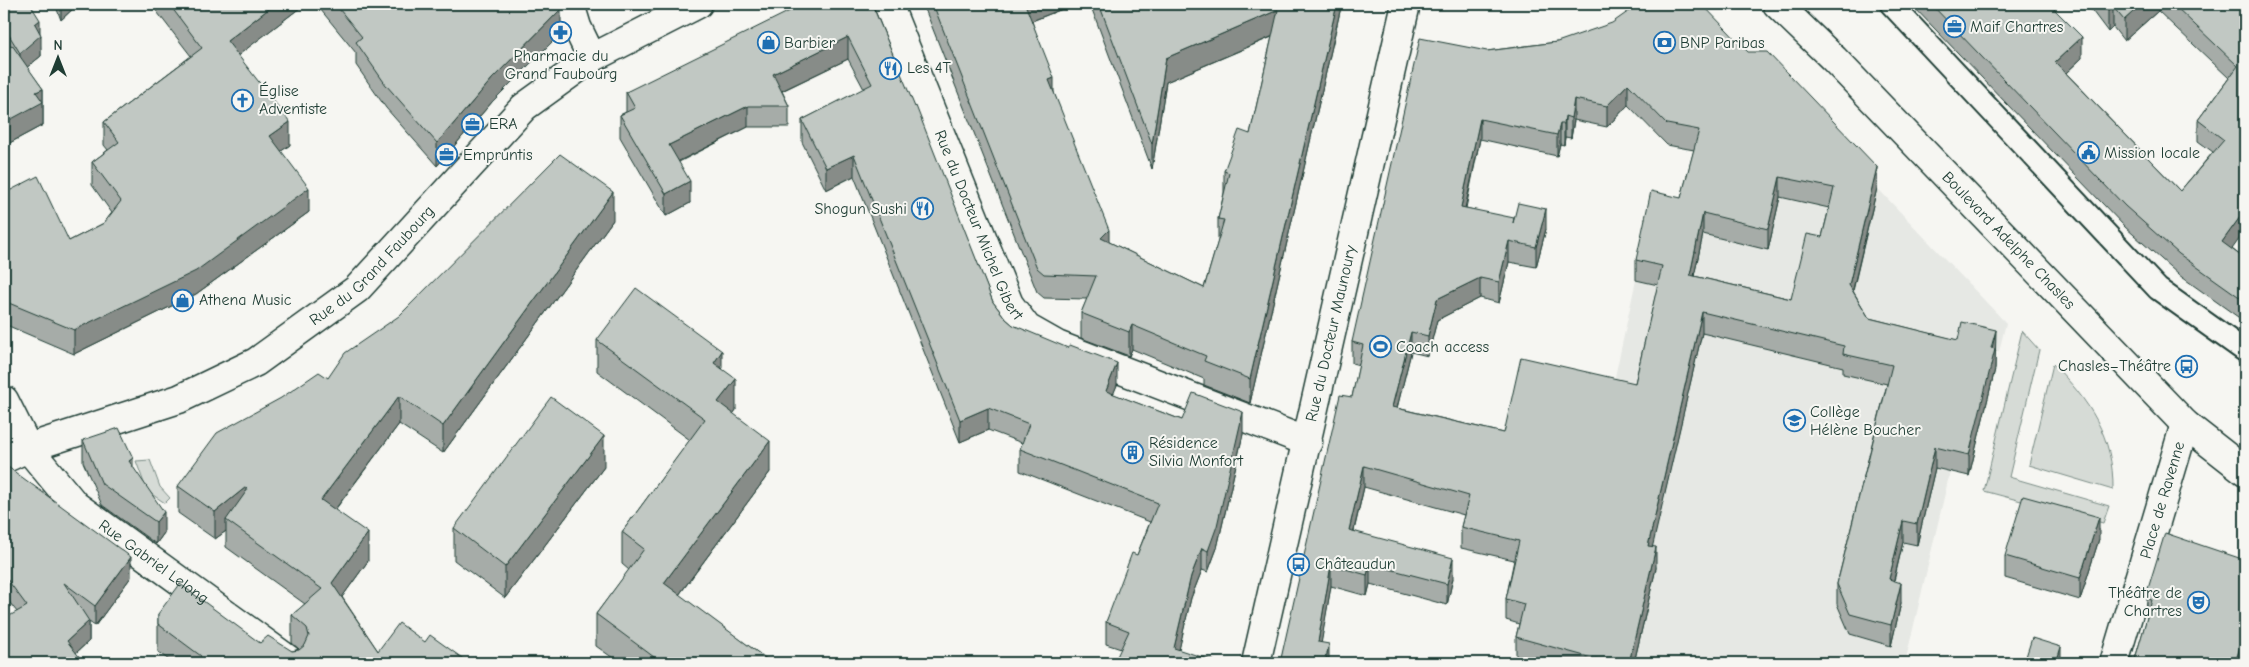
<svg xmlns="http://www.w3.org/2000/svg" width="2249" height="667" font-family="'Comic Neue',sans-serif">
  <style>
    .built { fill: #e6e8e4 }
    .green { fill: #d6dbd6; stroke: #7a8c85 }
    .lines { fill: none; stroke-linecap: round; stroke-linejoin: round }
    .pedestrian-casing { stroke: #1f3d34; stroke-width: 25 }
    .minor-casing { stroke: #1f3d34; stroke-width: 31 }
    .secondary-casing { stroke: #1f3d34; stroke-width: 31 }
    .pedestrian { stroke: #f6f6f2; stroke-width: 21 }
    .minor { stroke: #f6f6f2; stroke-width: 28 }
    .secondary { stroke: #f6f6f2; stroke-width: 28 }
    .wall { fill: #a6aca8; stroke: #1f3d34; fill-rule: evenodd }
    .shaded-wall { fill: #878c88; stroke: #1f3d34 }
    .building { fill: #c1c8c3; stroke: #1f3d34; fill-rule: evenodd }
    .labels { text-anchor: middle; dominant-baseline: central; stroke-width: 4; stroke-linejoin: round; paint-order: stroke }
    .poi-label { font-size: 16px; fill: #1f3d34; stroke: #f6f6f2; text-anchor: start }
    .street-label { font-size: 16px; fill: #1f3d34; stroke: #f6f6f2 }
  </style>
  <rect width="100%" height="100%" fill="#f6f6f2"/>
  <filter id="ink" filterUnits="userSpaceOnUse"><feTurbulence type="fractalNoise" baseFrequency=".02" numOctaves="2"/><feDisplacementMap in="SourceGraphic" scale="10" xChannelSelector="R" yChannelSelector="G"/><feConvolveMatrix kernelMatrix="1 2 1 2 8 2 1 2 1" color-interpolation-filters="sRGB"/></filter>
  <g filter="url(#ink)">
    <!-- built -->
    <path class="built" d="M1843,152l163,171 -7,28h-3l-4,17 3,1 -26,107 -19,-4 -45,191h-330l24,-212 40,-185z"/>
    <!-- green -->
    <path class="green" d="M2022,331l17,19 -30,127 100,29 -6,17 -119,-32z
      M2053,364c36,37 61,72 60,126l-84,-25z
      M150,460l10,27 10,11 -5,5 -18,-12 -11,-30z"/>
    <g class="lines">
      <defs>
        <path id="pedestrian" d="M1891,4l267,285 87,62"/>
        <g id="minor">
          <path d="M570,4l7,23 15,31"/>
          <path id="s1" d="M888,4l121,300 18,24 30,17 251,97"/>
          <path id="s2" d="M28,448l47,57 218,158"/>
          <path id="s3" d="M2114,663l71,-239"/>
        </g>
        <g id="secondary">
          <path id="s4" d="M1777,4l57,55 351,365 60,47"/>
          <path d="M4,400l24,48"/>
          <path id="s5" d="M4,459l24,-11 151,-49 77,-37 101,-73 167,-182 68,-49 106,-54"/>
          <path id="s6" d="M1256,663l150,-659"/>
        </g>
      </defs>
      <!-- pedestrian casing -->
      <use href="#pedestrian" class="pedestrian-casing"/>
      <!-- minor casing -->
      <use href="#minor" class="minor-casing"/>
      <!-- secondary casing -->
      <use href="#secondary" class="secondary-casing"/>
      <!-- pedestrian -->
      <use href="#pedestrian" class="pedestrian"/>
      <!-- minor -->
      <use href="#minor" class="minor"/>
      <!-- secondary -->
      <use href="#secondary" class="secondary"/>
    </g>
    <!-- wall -->
    <path class="wall" d="M4,4l36,29 1,23 -14,11 16,22v36l-39,21v-95l2,-1 -2,-3z
      M55,4h23l-17,16z
      M151,4h154l-67,51 52,90 -9,6 28,61 -113,82 -122,60 -70,-30v-138l3,6 62,49 35,-18 8,-10 -20,-28v-23l16,-12 -4,-5v-23l87,-66z
      M316,4h244l1,29 -69,69 -55,64 -51,-58 -30,-43v-12z
      M872,4l121,298 13,17 7,6 104,60 -4,9 69,26 61,14 -26,114 -9,24 -6,-2 -11,28 -12,51h-58l-15,-5v-22l31,-67 13,-33 -130,-51v-22l2,-6 -34,-13 -28,12 -106,-266 -28,14 -24,-48v-22l62,-31 -16,-30 -66,32 7,15v21h-41l-69,35 11,41 -24,13 -46,-79v-22l6,-3v-20z
      M923,4h152l-43,17 22,72 55,149 95,46 14,-47v-22l6,-26v-22l26,-37 22,-97 -106,45 -14,87 -62,-165h260l-9,3 -91,396 -46,-18v-6l-72,-30 -3,7 -48,-18v-25l6,-14 -43,-1 -7,-6z
      M1911,4h138l33,54 -16,15 114,118 33,-39 -15,-11v-21l31,-42 -71,-67 -34,30 -11,-14 -5,5 -21,-28h158l-13,245 13,10v63l-66,-47 -54,-48z
      M1557,42l320,146 -24,103 16,27 127,32 -1,5v14l-26,107 -34,-8 -18,77 -14,-3 -9,39 7,22 -10,43 -41,-12 -13,-30v-20l50,-200 -44,-10v-7l-141,-34 -50,213 4,22 -22,95h-97l-21,-6v-20l3,-13 -13,-4v-21l8,-39 -53,-12v-21l3,-12 -100,-28 -10,44 99,47 -6,27 -77,-21 -3,12 -36,-10 -10,56 8,21h-49l72,-266 7,-32 -7,-2v-21l135,-291zM1628,105l39,40 27,5 -13,48 -45,62v20l22,5 -23,98 -131,50 -107,-25 14,-56 17,4 9,-36 43,-22 19,5 10,-41 27,5 10,-38 -80,-21 14,-69 77,17 3,-12 4,1 1,-8 6,1 3,-18 33,7zM1780,197l49,11 -7,29 -31,62 -97,-23 9,-42 65,16z
      M613,220l-170,233 -44,-29 -64,86 33,51 -26,36 36,54 47,-9 44,21h-296l-15,-11v-38l102,29 32,8 7,-2 -7,-6v-28l13,-11 -79,-57v-16l-11,8 -37,-26v-27l150,-108z
      M597,340l125,29 14,41 -3,4 37,58 -91,123 93,68h-152l-24,-17v-32l33,-44 -7,-6v-32l68,-92 -93,-69z
      M83,440l50,27 31,66 -8,11 -54,-39 -19,-43z
      M604,467l-99,131 -51,-38v-32z
      M4,469l127,108 -36,49 -6,-4v19l-13,12 -59,-41 -13,-17z
      M2099,539l-19,61 -75,-22v-22z
      M2245,560v97l-2,6h-114l6,-4 12,-41v-26z"/>
    <!-- shaded-wall -->
    <path class="shaded-wall" d="M61,4h17l-17,16z
      M275,4h30l-78,60v-23z
      M1024,4h51l-51,20z
      M1337,4h13l-9,3 -91,396v-24z
      M2142,4h16v7l-34,30v-21z
      M2113,7v20l-5,5v-21z
      M561,9v24l-69,69 -55,64v-23l55,-64z
      M1278,10v24l-112,48 -14,87v-25l14,-86z
      M40,20v17l1,-2v21l-21,17v-20l15,-29z
      M848,37v22l-75,36v-21z
      M2082,37v21l-27,25v-21z
      M1054,78v24l-5,-22z
      M1628,84v21l-21,22v-21z
      M43,89v36l-39,21v-23l32,-31z
      M1574,99v21l-3,18v-20z
      M748,106v21l-79,39v-21z
      M1565,116v21l-1,8v-21z
      M1480,119v20l-19,88v-20z
      M290,122v23l-20,14v-23z
      M1560,124v20l-3,12v-21z
      M854,155v21l-28,14v-22z
      M1877,167v21l-28,118v-21z
      M1780,177v20l-12,53v-21z
      M690,181v22l-24,13v-22z
      M309,188v24l-113,82 -122,60v-24z
      M613,192v28l-170,233v-27z
      M1546,209v20l-10,38v-20z
      M2245,210v21l-23,32v-21z
      M1703,213v21l-13,61v-20z
      M1109,230v24l-8,-16z
      M1509,241v21l-10,41v-21z
      M1480,278v20l-43,22 -9,36v-20l9,-37z
      M1702,312v21l-54,233v-20z
      M1132,325v24l-3,7v-24z
      M1996,330l-1,39 -26,107v-21z
      M1411,332v20l-19,76v-21z
      M722,351v32l-8,-20z
      M1117,363v22l-11,27v-21z
      M736,379v31l-18,24v-32z
      M399,396v28l-78,104v-28z
      M988,408v22l-28,12v-22z
      M1243,412v22l-26,114 -9,24v-21z
      M604,436v31l-99,131v-31z
      M770,441v31l-106,143v-32z
      M1935,447v21l-18,77v-21z
      M133,458v22l-4,-19z
      M1364,466v21l-15,64v-21z
      M246,487v27l-20,6v11l-11,8v-27z
      M164,512v21l-8,11v-22z
      M2099,517v22l-19,61v-22z
      M1903,521v21l-14,58v-21z
      M368,533v28l-36,50v-28z
      M1656,547v21l-22,95h-5z
      M1202,548v22l-11,28 -15,65 -2,-15 17,-72z
      M131,557v20l-36,49v-20z
      M1453,558v20l-6,27v-21z
      M1370,564v20l-3,12v-21z
      M1331,565v21l-13,76v-20z
      M1901,583v20l-10,43v-21z
      M89,621v20l-22,20v-20z
      M2245,631v26l-2,6h-8z
      M1329,644v19h-4z
      M2061,647v16h-5z"/>
    <!-- building -->
    <path class="building" d="M4,4h26l10,16 -5,4 6,11 -21,18 -16,-26z
      M169,4h106l-48,37 63,81 -20,14 39,52 -113,83 -122,59 -70,-29v-115l3,6 31,-16 31,65 35,-18 17,-22 -29,-39 27,-20 -15,-20 98,-74z
      M335,4h225l1,5 -69,70 -55,64 -51,-58 -30,-43 6,-5z
      M804,4h68l43,103 1,-1 77,196 13,17 7,6 55,23 2,-3 47,18 -11,28 76,29 11,-27 50,19 -26,114 -9,25 -6,-3 -11,28 -17,72 46,15h-106l15,-32 -23,-9 26,-69 5,2 21,-52 -138,-54 9,-25 -41,-16 -28,12 -106,-265 -28,13 -24,-48 70,-36 -24,-47 -75,37 16,32h-41l-79,39 21,36 -24,13 -46,-79 15,-7 -9,-16z
      M933,4h92l29,74 -5,2 60,150 -8,8 103,50 20,-68 -6,-1 11,-46 -5,-2 15,-41 11,4 28,-124 -112,48 -14,86 -53,-140h238l-87,375 -46,-18 2,-5 -74,-31 -3,7 -48,-19 15,-37 -52,-2 -7,-6z
      M1639,4h63l46,48h19l110,115 -28,118 20,33 89,22 4,-18 34,8 -5,18 4,1 -26,106 -34,-8 -18,77 -14,-3 -14,58 12,4 -10,42 -41,-11 -13,-30 55,-219 -49,-11 1,-8 -142,-34 -54,234 8,1 -27,116h-19l-94,-26 8,-33 -18,-5 13,-58 -58,-14 8,-31 -105,-30 -15,64 104,28 -6,26 -77,-20 -3,11 -36,-10 -13,77 11,2 -4,19h-45l60,-268 12,2 11,-52 -11,-3 68,-304 67,13 70,-9 55,-19zM1628,84l39,40 32,6 -18,68 -30,-7 -15,69 26,6 -27,117 -114,-26 -17,76 -112,-26 19,-75 17,4 9,-37 43,-21 19,4 10,-41 27,6 10,-38 -28,-6 -5,20 1,-5 -53,-11 19,-88 77,16 3,-11h4l1,-8 6,2 3,-19 33,7zM1780,177l54,11 -12,49 -15,-3 -16,65 -101,-24 13,-62 65,16z
      M1931,4h118l33,33 -27,25 125,129 44,-51 -26,-20 40,-54 -65,-62h72v206l-23,32 23,17v42l-66,-47 -54,-48z
      M2102,4h40l-18,16 -11,-13 -5,4z
      M12,45l31,44 -7,3 7,10 -39,21v-72z
      M560,154l53,38 -170,234 -44,-30 -78,104 47,33 -36,50 46,68 21,-28 26,19 5,-7 39,28h-272l4,-7 -43,-32v-10l22,-30 80,59 8,-7 24,15 7,-1 6,-5 4,-9 -2,-8 -15,-13 30,-26 -96,-69 22,-31 -2,-2 -31,25 -37,-26 39,-53 64,-35 38,-26 9,6 17,-25 54,-37z
      M636,288l86,63 -8,12 22,16 -18,23 52,39 -106,142 108,80h-110l-66,-49 48,-65 -22,-17 83,-113 -108,-79z
      M551,397l53,39 -99,131 -51,-39z
      M119,428l14,30 -4,3 35,51 -8,10 -54,-38 -19,-44z
      M8,467l123,90 -36,49 -31,-23 25,38 -22,20 17,22h-80v-44l23,-13 -23,-31v-106z
      M2023,496l76,21 -19,61 -75,-22z
      M2165,533l80,27v71l-10,32h-106l2,-6 4,2 17,-59 -4,-1 2,-6 -3,-1z
      M2032,638l29,9 -5,16h-32z
      M530,659l5,4h-8z"/>
  </g>
  <!-- icons -->
  <defs>
    <symbol id="office-ring" viewBox="-11 -11 22 22"><circle r="9.5" fill="#f6f6f2" stroke="#1f6fb2" stroke-width="1.5"/><path d="M-6-3h4V-5.5h4V-3h4V5H-6ZM-1-4.5V-3h2v-1.5ZM-6 0V1H6V0Z" fill="#1f6fb2"/></symbol>
    <symbol id="pharmacy-ring" viewBox="-11 -11 22 22"><circle r="9.5" fill="#f6f6f2" stroke="#1f6fb2" stroke-width="1.5"/><path d="M-2-6h4v4h4v4h-4v4h-4v-4h-4v-4h4Z" fill="#1f6fb2"/></symbol>
    <symbol id="shop-ring" viewBox="-11 -11 22 22"><circle r="9.5" fill="#f6f6f2" stroke="#1f6fb2" stroke-width="1.5"/><path d="M-5-2.5h2.3a2.7 3.5 0 0 1 5.4 0H5L5.5 6h-11ZM-1.5-2.5h3a1.5 2.3 0 0 0-3 0Z" fill="#1f6fb2"/></symbol>
    <symbol id="bank-ring" viewBox="-11 -11 22 22"><circle r="9.5" fill="#f6f6f2" stroke="#1f6fb2" stroke-width="1.5"/><path d="M-6-4H6V4H-6ZM0-2.3a2.3 2.3 0 1 0 0 4.6a2.3 2.3 0 1 0 0-4.6Z" fill="#1f6fb2"/></symbol>
    <symbol id="restaurant-ring" viewBox="-11 -11 22 22"><circle r="9.5" fill="#f6f6f2" stroke="#1f6fb2" stroke-width="1.5"/><path d="M-5-6h1v4h1v-4h1v4h1v-4h1v5L-1.5 .5V6h-2V.5L-5-1ZM5-6V6H3V1.5H1.5Q1.5-4 5-6Z" fill="#1f6fb2"/></symbol>
    <symbol id="church-ring" viewBox="-11 -11 22 22"><circle r="9.5" fill="#f6f6f2" stroke="#1f6fb2" stroke-width="1.5"/><path d="M-1.2-6h2.4v3.5h3.3v2.4h-3.3V6h-2.4V-.1h-3.3v-2.4h3.3Z" fill="#1f6fb2"/></symbol>
    <symbol id="civic-ring" viewBox="-11 -11 22 22"><circle r="9.5" fill="#f6f6f2" stroke="#1f6fb2" stroke-width="1.5"/><path d="M-.6-6.5H3V-4.5H.6V-3L4-1V1h2V6H-6V1h2V-1L-.6-3ZM-1.2 2.5V6h2.4V2.5Z" fill="#1f6fb2"/></symbol>
    <symbol id="stadium-ring" viewBox="-11 -11 22 22"><circle r="9.5" fill="#f6f6f2" stroke="#1f6fb2" stroke-width="1.5"/><path d="M0-5a6.5 5 0 1 0 0 10a6.5 5 0 1 0 0-10ZM-3.5-1.8h7v3.6h-7Z" fill="#1f6fb2"/></symbol>
    <symbol id="bus-ring" viewBox="-11 -11 22 22"><circle r="9.5" fill="#f6f6f2" stroke="#1f6fb2" stroke-width="1.5"/><path d="M-5-6H5V4H4V6H2V4H-2V6H-4V4H-5ZM-3.5-4V0h7V-4ZM-3.5 1.2v1.5H-2V1.2ZM2 1.2v1.5H3.5V1.2Z" fill="#1f6fb2"/></symbol>
    <symbol id="school-ring" viewBox="-11 -11 22 22"><circle r="9.5" fill="#f6f6f2" stroke="#1f6fb2" stroke-width="1.5"/><path d="M0-5L7-2L0 1L-7-2ZM-4 1L0 2.5L4 1V4Q0 6-4 4Z" fill="#1f6fb2"/></symbol>
    <symbol id="building-ring" viewBox="-11 -11 22 22"><circle r="9.5" fill="#f6f6f2" stroke="#1f6fb2" stroke-width="1.5"/><path d="M-4-6H4V6H1V3H-1V6H-4ZM-2.5-4.3h1.7v1.8h-1.7ZM.8-4.3h1.7v1.8H.8ZM-2.5-1h1.7V.8h-1.7ZM.8-1h1.7V.8H.8Z" fill="#1f6fb2"/></symbol>
    <symbol id="theatre-ring" viewBox="-11 -11 22 22"><circle r="9.5" fill="#f6f6f2" stroke="#1f6fb2" stroke-width="1.5"/><path d="M-5-5.5Q0-4 5-5.5V0Q5 5 0 6Q-5 5-5 0ZM-3.3-2.5H-1v1.5H-3.3ZM1-2.5H3.3v1.5H1ZM-2.8 1Q0 5.5 2.8 1Z" fill="#1f6fb2"/></symbol>
  </defs>
  <g fill-rule="evenodd">
    <use href="#office-ring" x="1942" y="14" width="25" height="25"/>
    <use href="#pharmacy-ring" x="548" y="20" width="25" height="25"/>
    <use href="#shop-ring" x="756" y="30" width="25" height="25"/>
    <use href="#bank-ring" x="1652" y="30" width="25" height="25"/>
    <use href="#restaurant-ring" x="878" y="56" width="25" height="25"/>
    <use href="#church-ring" x="230" y="88" width="25" height="25"/>
    <use href="#office-ring" x="460" y="112" width="25" height="25"/>
    <use href="#civic-ring" x="2076" y="140" width="25" height="25"/>
    <use href="#office-ring" x="434" y="142" width="25" height="25"/>
    <use href="#restaurant-ring" x="910" y="196" width="25" height="25"/>
    <use href="#shop-ring" x="170" y="288" width="25" height="25"/>
    <use href="#stadium-ring" x="1368" y="334" width="25" height="25"/>
    <use href="#bus-ring" x="2174" y="354" width="25" height="25"/>
    <use href="#school-ring" x="1782" y="408" width="25" height="25"/>
    <use href="#building-ring" x="1120" y="440" width="25" height="25"/>
    <use href="#bus-ring" x="1286" y="552" width="25" height="25"/>
    <use href="#theatre-ring" x="2186" y="590" width="25" height="25"/>
  </g>
  <g class="labels">
    <!-- poi labels -->
    <g class="poi-label">
      <text x="1970" y="27">Maif Chartres</text>
      <text x="784" y="43">Barbier</text>
      <text x="1680" y="43">BNP Paribas</text>
      <text x="561" y="56" text-anchor="middle">Pharmacie du<tspan x="561" dy="18">Grand Faubourg</tspan></text>
      <text x="907" y="68">Les 4T</text>
      <text x="259" y="91">Église<tspan x="259" dy="18">Adventiste</tspan></text>
      <text x="489" y="124">ERA</text>
      <text x="2104" y="153">Mission locale</text>
      <text x="463" y="155">Empruntis</text>
      <text x="907" y="209" text-anchor="end">Shogun Sushi</text>
      <text x="199" y="300">Athena Music</text>
      <text x="1396" y="347">Coach access</text>
      <text x="2171" y="366" text-anchor="end">Chasles–Théâtre</text>
      <text x="1810" y="412">Collège<tspan x="1810" dy="18">Hélène Boucher</tspan></text>
      <text x="1149" y="443">Résidence<tspan x="1149" dy="18">Silvia Monfort</tspan></text>
      <text x="1315" y="564">Châteaudun</text>
      <text x="2182" y="593" text-anchor="end">Théâtre de<tspan x="2182" dy="18">Chartres</tspan></text>
    </g>
    <!-- street labels -->
    <g class="street-label">
      <text stroke="none"><textPath href="#s1" startOffset="239">Rue du Docteur Michel Gibert</textPath></text>
      <text stroke="none"><textPath href="#s4" startOffset="331">Boulevard Adelphe Chasles</textPath></text>
      <text stroke="none"><textPath href="#s5" startOffset="422">Rue du Grand Faubourg</textPath></text>
      <text stroke="none"><textPath href="#s6" startOffset="338">Rue du Docteur Maunoury</textPath></text>
      <text stroke="none"><textPath href="#s3" startOffset="170">Place de Ravenne</textPath></text>
      <text stroke="none"><textPath href="#s2" startOffset="171">Rue Gabriel Lelong</textPath></text>
    </g>
  </g>
  <!-- margin -->
  <rect width="2249" height="667" fill="none" stroke="#f6f6f2" stroke-width="20"/>
  <rect x="10" y="10" width="2229" height="647" fill="none" stroke="#1f3d34" stroke-width="2" filter="url(#ink)"/>
  <!-- north arrow -->
  <g transform="translate(58 58)" stroke="#f6f6f2" stroke-width="4" paint-order="stroke">
  <path d="M0-4L9 19L0 12L-9 19Z" fill="#1f3d34"/>
  <text y="-8" font-size="14" font-weight="bold" text-anchor="middle" fill="#1f3d34">N</text>
  </g>
</svg>
